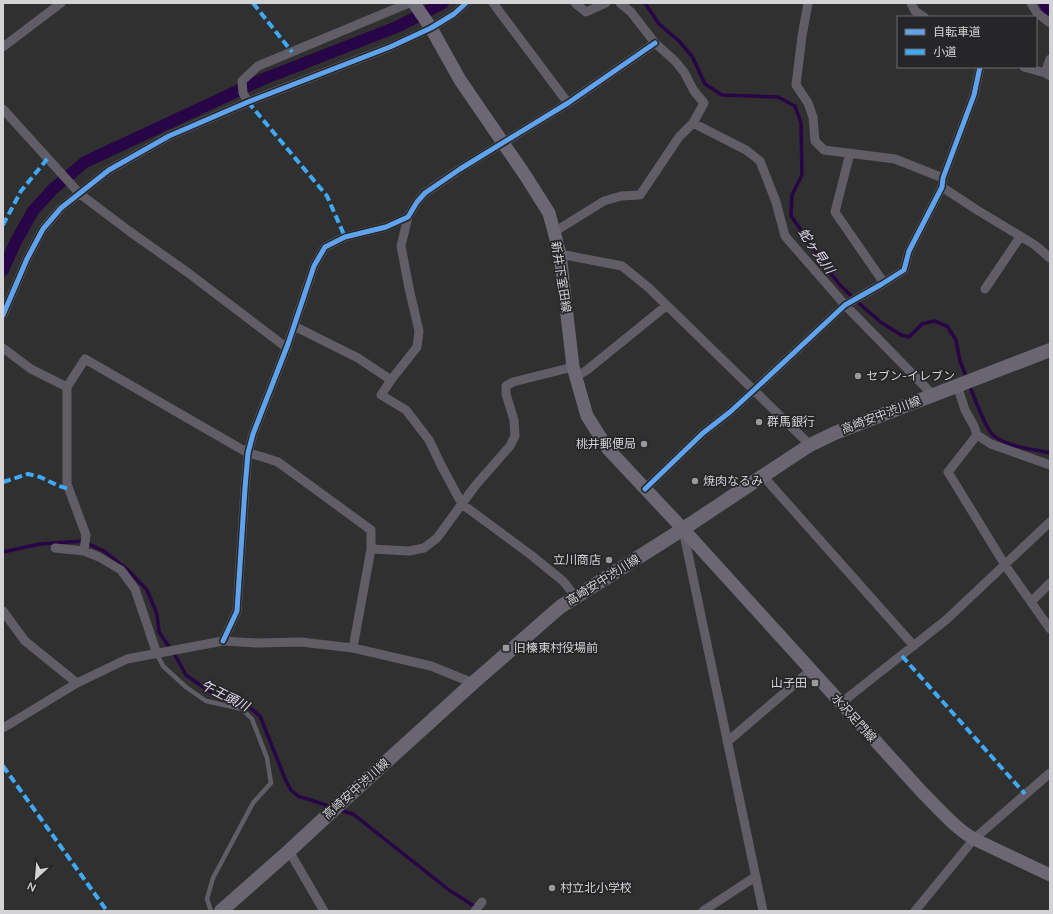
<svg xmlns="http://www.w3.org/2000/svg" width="1053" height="914" font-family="'Nunito Sans','Noto Sans JP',sans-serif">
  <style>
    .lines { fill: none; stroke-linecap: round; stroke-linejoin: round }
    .stream { stroke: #280546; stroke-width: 3.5 }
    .canal { stroke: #280546; stroke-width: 12 }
    .river { stroke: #280546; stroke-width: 20 }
    .lane { stroke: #615d67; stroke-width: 4.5 }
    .street { stroke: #615d67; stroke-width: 9 }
    .secondary { stroke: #6c6873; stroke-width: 13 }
    .primary { stroke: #6a6671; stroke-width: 14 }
    .quiet { stroke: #3fa9f5; stroke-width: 4; stroke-dasharray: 8 4; stroke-linecap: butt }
    .cycleway-casing { stroke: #262528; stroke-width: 8 }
    .cycleway { stroke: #60a3ed; stroke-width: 5 }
    .poi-dot { fill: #9a999b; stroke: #262528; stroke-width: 1.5 }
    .labels { text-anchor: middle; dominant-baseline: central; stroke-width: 3.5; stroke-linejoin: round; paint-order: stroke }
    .street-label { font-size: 12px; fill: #d3d2d4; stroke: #262528 }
    .poi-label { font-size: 12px; fill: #d3d2d4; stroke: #262528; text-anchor: start }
    .water-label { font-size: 13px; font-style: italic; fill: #e4ddf2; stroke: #262528 }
  </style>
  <rect width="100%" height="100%" fill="#303030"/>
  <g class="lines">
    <!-- stream -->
    <path class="stream" d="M645,3l14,21 20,17 13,15 13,28 17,11 56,2 17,9 6,17 1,52 -10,20 -1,21 23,32 10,17 17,21 21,20 20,17 19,12 8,2 13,-13 12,-3 13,5 9,14 4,21 7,18
      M969,384c4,10 17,46 24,51 14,12 39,14 57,18
      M3,552l37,-8 42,-3 22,10 24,19 19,20 10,24 2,18 17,25 10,18 23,16 34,11 17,14 26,65 5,9 7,6 34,11
      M340,810l13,4 96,76 33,21"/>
    <!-- canal -->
    <path class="canal" d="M3,270l13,-29 17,-30 20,-22 32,-27 176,-82 138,-54 44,-23"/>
    <!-- river -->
    <path class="river" d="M1049,3l1,2"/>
    <!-- lane -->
    <path class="lane" d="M157,654l6,12 23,21 20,14 36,8 10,10 15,39 4,25 -18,20 -40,75 -6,21 4,12"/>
    <!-- street -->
    <path class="street" d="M493,3l75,100
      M575,3l11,9 20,-9
      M808,3l-6,33 -6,49 12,18 5,14 2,24 9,9 71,9 48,19
      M911,3l4,8 9,6
      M1031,3l6,10 13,10
      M3,47l58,-44
      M1024,67l21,6 5,3
      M1045,73l5,-14
      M248,102l-5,-9 -1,-12 16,-15 151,-63
      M3,109l77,85 49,37 58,41 100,76
      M693,123l53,27 14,11 16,41 9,34 60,69 88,90
      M850,153l-15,59 49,71
      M942,187l35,23 58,35 15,13
      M408,217l-7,29 8,42 10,43 -2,16 -26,33 -10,15 25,15 23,30 13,27 20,37 69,51 32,26 13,16
      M554,232l50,-31 17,-5 19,-1 39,-58 14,-14 11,-20 -10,-12 -10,-19 -9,-11 -20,-18 -24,-31 -11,-9
      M560,254l62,12 27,22 161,157
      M985,289l35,-52
      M3,315l24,-56 16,-30 18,-21 48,-38 60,-34 79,-34 142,-55 41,-19 23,-14 12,-11
      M294,326l64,32 33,22
      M3,348l28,21 36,18 18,-28 163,94 15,4 15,5 93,68v19l-18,99
      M576,377l11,-7 79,-64
      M957,385l8,25 9,16 3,9 14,9 59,21
      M67,387v97l19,51 -2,16
      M977,435l-29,37 57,93 45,64
      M763,476l151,170
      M645,489l58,-56 27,-21 24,-22 91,-85 37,-21 22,-14 5,-19 33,-64 1,-9 31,-83 6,-28
      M683,530l80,381
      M55,548l29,3 15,6 22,13 14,19 22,65
      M371,549l38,2 15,-3 13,-10 38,-52 35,-40 5,-10 -1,-16 -8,-26v-8l7,-4 60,-15
      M1031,602l19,-19
      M3,611l22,30 52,42
      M223,641l14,-30 8,-123 3,-35 5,-19 35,-90 26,-78 11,-19 20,-10 41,-10 22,-10 9,-15 8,-9 35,-24 108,-66 87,-60
      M841,703l105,-83 104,-98
      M3,728l74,-45 50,-24 96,-18 35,2 43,-1 52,6 78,18 42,17
      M727,742l84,-72
      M289,851l35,60
      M475,911l7,-9
      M703,911l52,-34
      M915,911l59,-72 76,-66"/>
    <!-- secondary -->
    <path class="secondary" d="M414,3l17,25 29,52 65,95 24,38 11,41 13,113 14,49 21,33 75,80 238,262c16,16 34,37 53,48l76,36"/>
    <!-- primary -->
    <path class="primary" d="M221,911l68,-60 42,-39 142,-129 87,-76 123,-78 107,-71 20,-13 25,-12 215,-83"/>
    <!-- quiet -->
    <path class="quiet" d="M253,3l39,49
      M248,102l79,94 18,41
      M3,225l18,-34 27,-33
      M3,482l25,-8 12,3 19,9 10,3
      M902,656l123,138
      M3,766l104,145"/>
    <defs>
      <path id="cycleway" d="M3,315l24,-56 16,-30 18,-21 48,-38 60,-34 79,-34 142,-55 41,-19 23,-14 12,-11
        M645,489l58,-56 27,-21 24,-22 91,-85 37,-21 22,-14 5,-19 33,-64 1,-9 31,-83 6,-28
        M223,641l14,-30 8,-123 3,-35 5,-19 35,-90 26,-78 11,-19 20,-10 41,-10 22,-10 9,-15 8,-9 35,-24 108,-66 87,-60"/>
    </defs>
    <!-- cycleway casing -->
    <use href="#cycleway" class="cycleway-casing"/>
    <!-- cycleway -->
    <use href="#cycleway" class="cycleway"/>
  </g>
  <!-- markers -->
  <g class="poi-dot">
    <circle cx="858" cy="376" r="4"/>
    <circle cx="759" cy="422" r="4"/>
    <circle cx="644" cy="444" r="4"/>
    <circle cx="695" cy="481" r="4"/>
    <circle cx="609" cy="560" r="4"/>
    <rect x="502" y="644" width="8" height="8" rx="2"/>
    <rect x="811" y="679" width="8" height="8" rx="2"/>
    <circle cx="552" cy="888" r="4"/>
  </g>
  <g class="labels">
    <!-- street labels -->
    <g class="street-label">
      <text transform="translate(561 277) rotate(81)">新井下室田線</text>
      <text transform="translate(881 415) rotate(-21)">高崎安中渋川線</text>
      <text transform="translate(603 580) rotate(-32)">高崎安中渋川線</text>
      <text transform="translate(854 718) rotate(48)">水沢足門線</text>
      <text transform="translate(356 789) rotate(-42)">高崎安中渋川線</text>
    </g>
    <!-- poi labels -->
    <g class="poi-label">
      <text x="866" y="376">セブン-イレブン</text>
      <text x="767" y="422">群馬銀行</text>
      <text x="636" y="444" text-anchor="end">桃井郵便局</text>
      <text x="703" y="481">焼肉なるみ</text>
      <text x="601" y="560" text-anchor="end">立川商店</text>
      <text x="514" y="648">旧榛東村役場前</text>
      <text x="807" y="683" text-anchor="end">山子田</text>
      <text x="560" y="888">村立北小学校</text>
    </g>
    <!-- water labels -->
    <g class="water-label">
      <text transform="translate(816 251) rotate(55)">蛇ヶ見川</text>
      <text transform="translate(225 696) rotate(27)">午王頭川</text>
    </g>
  </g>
  <!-- border -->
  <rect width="1053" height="914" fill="none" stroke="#d3d2d4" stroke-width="8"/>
  <!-- legend -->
  <rect x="897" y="16" width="140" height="52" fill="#262528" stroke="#6b6a6d"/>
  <rect x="905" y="29" width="20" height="6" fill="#60a3ed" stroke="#6b6a6d"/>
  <text x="933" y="36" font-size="12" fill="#d3d2d4">自転車道</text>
  <rect x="905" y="49" width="20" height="6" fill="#3fa9f5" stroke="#6b6a6d"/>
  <text x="933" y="56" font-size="12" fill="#d3d2d4">小道</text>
  <!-- north arrow -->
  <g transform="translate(36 878) rotate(206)" stroke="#262528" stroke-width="3" paint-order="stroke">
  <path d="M0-3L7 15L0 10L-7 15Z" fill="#d3d2d4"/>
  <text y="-6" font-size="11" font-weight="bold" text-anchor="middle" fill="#d3d2d4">N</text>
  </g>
</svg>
